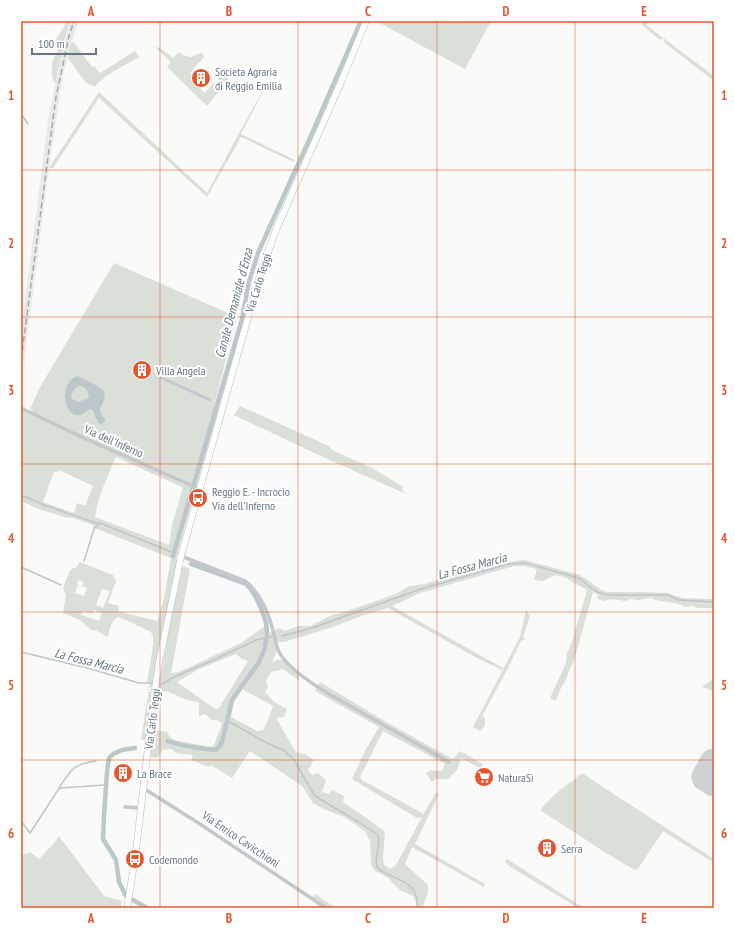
<svg xmlns="http://www.w3.org/2000/svg" width="735" height="929" font-family="'PT Sans Narrow',sans-serif">
  <style>
    .built { fill: #e8e9e9 }
    .green { fill: #dadfd7; fill-rule: evenodd }
    .water { fill: #bbc7cb; fill-rule: evenodd }
    .lines { fill: none; stroke-linecap: round; stroke-linejoin: round }
    .stream { stroke: #bbc7cb; stroke-width: 1.5 }
    .canal { stroke: #bbc7cb; stroke-width: 4.5 }
    .runway { stroke: #ced2d4; stroke-width: 29 }
    .primary-casing { stroke: #b5babe; stroke-width: 7 }
    .pedestrian { stroke: #c3c8cc; stroke-width: 2.5 }
    .minor { stroke: #c3c8cc; stroke-width: 3.5 }
    .primary { stroke: #fff; stroke-width: 6 }
    .rail { stroke: #a2aab0; stroke-width: 1.5; stroke-dasharray: 6 3; stroke-linecap: butt }
    .grid { fill: none; stroke: #e4572e; stroke-width: 1; stroke-opacity: 0.55 }
    .labels { text-anchor: middle; dominant-baseline: central; stroke-width: 4; stroke-linejoin: round; paint-order: stroke }
    .poi-label { font-size: 12px; fill: #657683; stroke: #fff; text-anchor: start }
    .street-label { font-size: 12px; fill: #657683; stroke: #fff }
    .water-label { font-size: 13px; font-style: italic; fill: #60757c; stroke: #fff }
    .neatline { fill: none; stroke: #e4572e; stroke-width: 1.5 }
    .grid-label { font-size: 13px; text-anchor: middle; font-weight: bold; fill: #e4572e }
  </style>
  <rect width="100%" height="100%" fill="#fafaf8"/>
  <!-- built -->
  <path class="built" d="M70,21h9l-9,25 -8,34 -13,88 -28,217v-54l27,-209 1,-8 13,-62z
    M711,758l3,2v24l-15,-9z"/>
  <!-- green -->
  <path class="green" d="M67,21h3l-5,17 -10,46c-1,-3 -3,-7 -3,-10 -1,-7 1,-18 6,-22 -8,-13 5,-20 9,-31z
    M376,21h115l-26,48z
    M645,21h4l-3,4 68,51v5l-49,-38 -2,-5 -3,2 -18,-15z
    M73,41l19,26 2,-1 6,7 35,-22 4,6c-13,8 -36,18 -44,30l-9,-4 -18,-25 2,-12z
    M155,47l5,1 13,10 6,-6c9,7 13,6 23,0l2,5 -14,16 8,7 -3,4 10,9 8,-10 6,1 -1,-7 5,-6 14,-3 -30,38 -40,-39 4,-5z
    M274,71l-33,63 54,26 -1,2 -53,-25 -34,60 -108,-99 -46,70h-4l50,-76 108,101 32,-60z
    M114,263l123,54 -23,89 4,3v4l-22,74 -20,72 4,2 -6,30 -25,149h-8l9,-57h-3l6,-37v-9l-2,-5 -25,-12 -8,-3c-8,6 -8,11 -10,20l-11,-6 -6,-1 -11,-10 -17,-7 3,-18 -3,-7 7,-18 4,-2h2l2,-4 2,-2 33,13 3,6 -8,22 11,3 -1,5 7,2 32,8 7,-23 7,-40 -74,-29 -4,-1v-3l-20,-7 -8,-1 -24,-7 -20,-9v-93l11,5 1,-2 -3,-2 9,-20zM116,457l66,30v4l-10,34 -3,20 -74,-28c3,-21 13,-41 21,-60zM59,470l34,16 -8,20 -8,-3 -3,10 -31,-11 11,-30h3zM79,580l5,2 -2,4 5,2 -3,8 -9,-3 3,-9 -1,-1zM102,589l8,2 -7,17 -7,-3zM94,610l8,3 -3,8 -18,-6 2,-4 9,3z
    M240,406l89,40 3,4 40,18 30,18 1,5 3,3 -81,-36 -91,-43z
    M525,560l55,15 20,14 6,3h38l23,1 15,5 32,1v9h-16l-6,-2 -7,1c-9,-6 -18,-4 -28,-7 -4,-1 -2,-1 -6,-2 -4,0 -9,2 -13,2 -5,0 -7,-2 -12,1l-14,-2 -9,2 -5,-2 -1,-5 -4,-2 -18,65 -10,24 -6,11 -3,9 -6,-3 16,-35 1,-5 -1,-3 5,-10 16,-55 -23,-13 -9,-2 -12,6 -9,-1 3,-11 -12,-3h-11l-94,27 -28,13 111,62 -1,2 -25,-12 -89,-50 -24,7 -31,12 -49,15h-8l2,6 -6,15 4,-3h9l16,14 -3,6 -15,-11 -12,3 -5,9 2,5 -3,6 9,10 13,7 -3,8 -8,1 20,34 11,3 7,5 -6,10 4,5 6,-2 8,7 -4,12 7,2 3,-4 12,6 -1,6 39,27 3,4 -2,24 1,8 6,4 6,-4 26,-48 -5,1 -65,-39 13,-28 14,-24 -64,-36 5,-9 63,38 64,36 6,3 7,-8 23,13 -3,4 -19,-10 -4,12 -9,9h-12l-4,3 -6,-9 5,-3 11,1 3,-7 -62,-33 -23,46 2,3 60,33v3l14,-23 3,1 -24,50 70,40 -1,3 -72,-40 -7,17 23,21v8l-6,15h-5v-4l-4,-8 -13,-6 -13,-13 -12,-6 -4,-6 -1,-24 -5,-10 -21,-14 -18,-7 -13,-7 -11,-17 -52,-35 -18,27 -21,-13 -2,2 -18,-7 2,-5 -17,-2 -5,-4 -9,1 -2,5 -3,3 -7,-1 3,-27 15,2 -1,1 5,6 2,1 36,7 4,-2 8,-21 -1,-2 -4,-2h-6l-1,-2 -6,-4 -4,2 -1,2v-16l-12,-2 -20,-9h-9l11,-62 14,-63 7,3 -19,104 8,-1 62,-29 16,-11 10,-8 1,11 2,-2 9,-5 6,3 13,-5h12l22,-11 12,-3 52,-18 13,-8 16,-2 47,-16c8,1 16,-2 24,-3 10,-2 19,-4 29,-5zM236,654l6,5 6,2 -29,47 -3,1 -5,-3 -34,-24 22,-13zM242,689l31,17 -4,12 -6,12 -6,1 -26,-14 3,-15z
    M526,610l4,6 -7,22 3,1 -5,2 -14,29 -25,46 3,2v8l-5,5 -7,-4 47,-90z
    M714,678v13l-12,-4z
    M582,773l33,22 99,64v2h-3l-48,-30 -26,39 -4,-1 -27,-16 -66,-43 14,-15z
    M59,836l45,60 18,5 -2,7h-99v-52l9,-4 9,7 15,-16z
    M507,859l77,49h-6l-69,-42 -4,-4z
    M315,894l21,14h-10l-14,-10z"/>
  <!-- water -->
  <path class="water" d="M77,376c5,2 25,11 27,16 3,7 -4,13 -4,19 1,3 3,6 5,8l-1,4 -4,1 -2,-1 -5,-13 -2,-1h-2c-21,23 -35,-24 -12,-33zM78,386h3l6,3 2,9 -11,4 -6,-3c-2,-6 2,-9 6,-13z"/>
  <g class="lines">
    <!-- stream -->
    <path class="stream" d="M21,114l7,10
      M21,495l23,10 52,18h4
      M84,561l10,-32 6,-6 74,30
      M21,567l40,18
      M282,636l30,-8 109,-39 87,-25 17,-1 54,15 15,12 6,3 8,2h60l11,5 35,2
      M21,652l66,16 52,15h14
      M162,684l14,-8 24,-10 59,-27 13,-2
      M228,721l37,21 20,9 3,4 4,2 23,39 45,27 18,12c0,2 1,4 1,7 0,7 -5,17 -2,25 2,3 6,5 10,7 17,8 32,11 30,34
      M59,788c12,-18 14,-24 37,-27
      M21,821l9,12 28,-43 3,-2 43,-3"/>
    <!-- canal -->
    <path class="canal" d="M173,556l69,-237 7,-37 9,-29 22,-49 30,-66 51,-117
      M191,564l55,20c9,8 17,27 20,39 1,4 1,8 1,13
      M168,741c15,6 32,7 47,9l2,-1 4,-5 2,-6 9,-38 27,-38 6,-14 1,-8
      M126,896l-7,-14 -3,-22 -13,-21 1,-23 3,-44 2,-14 4,-4 9,-4 13,-2
      M133,900l14,8"/>
    <!-- runway -->
    <path class="runway" d="M714,763l-8,14 8,5"/>
    <defs>
      <path id="primary" d="M127,908l8,-49 20,-171 5,-31 14,-66 7,-35 78,-278 16,-46 67,-152 24,-59"/>
    </defs>
    <!-- primary casing -->
    <use href="#primary" class="primary-casing"/>
    <!-- pedestrian -->
    <path class="pedestrian" d="M160,377l50,23"/>
    <!-- minor -->
    <path class="minor" d="M21,408l65,31 114,50
      M181,556l64,25c15,11 24,33 28,50 2,7 3,15 6,21 8,15 35,33 50,42l120,68
      M143,788l57,36 126,84
      M125,807l16,1"/>
    <!-- primary -->
    <use href="#primary" class="primary"/>
    <!-- rail -->
    <path class="rail" d="M21,360l35,-263 13,-61 5,-15"/>
  </g>
  <!-- grid -->
  <path class="grid" d="M160,21v887M298,21v887M437,21v887M575,21v887M21,170h693M21,317h693M21,464h693M21,612h693M21,760h693"/>
  <!-- icons -->
  <defs>
    <symbol id="building-disc" viewBox="-11 -11 22 22"><circle r="9.5" fill="#e4572e" stroke="#fff"/><path d="M-4-6H4V6H1V3H-1V6H-4ZM-2.5-4.3h1.7v1.8h-1.7ZM.8-4.3h1.7v1.8H.8ZM-2.5-1h1.7V.8h-1.7ZM.8-1h1.7V.8H.8Z" fill="#fff"/></symbol>
    <symbol id="bus-disc" viewBox="-11 -11 22 22"><circle r="9.5" fill="#e4572e" stroke="#fff"/><path d="M-5-6H5V4H4V6H2V4H-2V6H-4V4H-5ZM-3.5-4V0h7V-4ZM-3.5 1.2v1.5H-2V1.2ZM2 1.2v1.5H3.5V1.2Z" fill="#fff"/></symbol>
    <symbol id="supermarket-disc" viewBox="-11 -11 22 22"><circle r="9.5" fill="#e4572e" stroke="#fff"/><path d="M-6-5.5h2.5l.6 2H6L4.5 2H-2.5L-4.4-4H-6ZM-1.5 3.2a1.3 1.3 0 1 0 .1 0ZM3 3.2a1.3 1.3 0 1 0 .1 0Z" fill="#fff"/></symbol>
  </defs>
  <g fill-rule="evenodd">
    <use href="#building-disc" x="190" y="67" width="22" height="22"/>
    <use href="#building-disc" x="131" y="359" width="22" height="22"/>
    <use href="#bus-disc" x="187" y="487" width="22" height="22"/>
    <use href="#building-disc" x="112" y="762" width="22" height="22"/>
    <use href="#supermarket-disc" x="473" y="766" width="22" height="22"/>
    <use href="#building-disc" x="536" y="837" width="22" height="22"/>
    <use href="#bus-disc" x="124" y="848" width="22" height="22"/>
  </g>
  <g class="labels">
    <!-- poi labels -->
    <g class="poi-label">
      <text x="215" y="71">Societa Agraria<tspan x="215" dy="14">di Reggio Emilia</tspan></text>
      <text x="156" y="370">Villa Angela</text>
      <text x="212" y="491">Reggio E. - Incrocio<tspan x="212" dy="14">Via dell'Inferno</tspan></text>
      <text x="137" y="773">La Brace</text>
      <text x="498" y="777">NaturaSì</text>
      <text x="561" y="848">Serra</text>
      <text x="149" y="859">Codemondo</text>
    </g>
    <!-- street labels -->
    <g class="street-label">
      <text transform="translate(258 283) rotate(-73)">Via Carlo Teggi</text>
      <text transform="translate(114 441) rotate(24)">Via dell'Inferno</text>
      <text transform="translate(152 719) rotate(-83)">Via Carlo Teggi</text>
      <text transform="translate(241 839) rotate(34)">Via Enrico Cavicchioni</text>
    </g>
    <!-- water labels -->
    <g class="water-label">
      <text transform="translate(234 303) rotate(-75)">Canale Demaniale d'Enza</text>
      <text transform="translate(472 566) rotate(-15)">La Fossa Marcia</text>
      <text transform="translate(89 661) rotate(14)">La Fossa Marcia</text>
    </g>
  </g>
  <!-- border -->
  <rect width="735" height="929" fill="none" stroke="#ffffff" stroke-width="44"/>
  <!-- scale -->
  <path d="M32 48v6h64v-6" fill="none" stroke="#657683" stroke-width="2"/>
  <text x="38" y="48" font-size="12" fill="#657683" stroke="#ffffff" stroke-width="3" paint-order="stroke">100 m</text>
  <rect x="22" y="22" width="691" height="885" class="neatline"/>
  <g class="grid-label">
    <text x="91" y="16">A</text>
    <text x="229" y="16">B</text>
    <text x="368" y="16">C</text>
    <text x="506" y="16">D</text>
    <text x="644" y="16">E</text>
    <text x="11" y="100">1</text>
    <text x="724" y="100">1</text>
    <text x="11" y="248">2</text>
    <text x="724" y="248">2</text>
    <text x="11" y="395">3</text>
    <text x="724" y="395">3</text>
    <text x="11" y="543">4</text>
    <text x="724" y="543">4</text>
    <text x="11" y="690">5</text>
    <text x="724" y="690">5</text>
    <text x="11" y="838">6</text>
    <text x="724" y="838">6</text>
    <text x="91" y="923">A</text>
    <text x="229" y="923">B</text>
    <text x="368" y="923">C</text>
    <text x="506" y="923">D</text>
    <text x="644" y="923">E</text>
  </g>
</svg>
